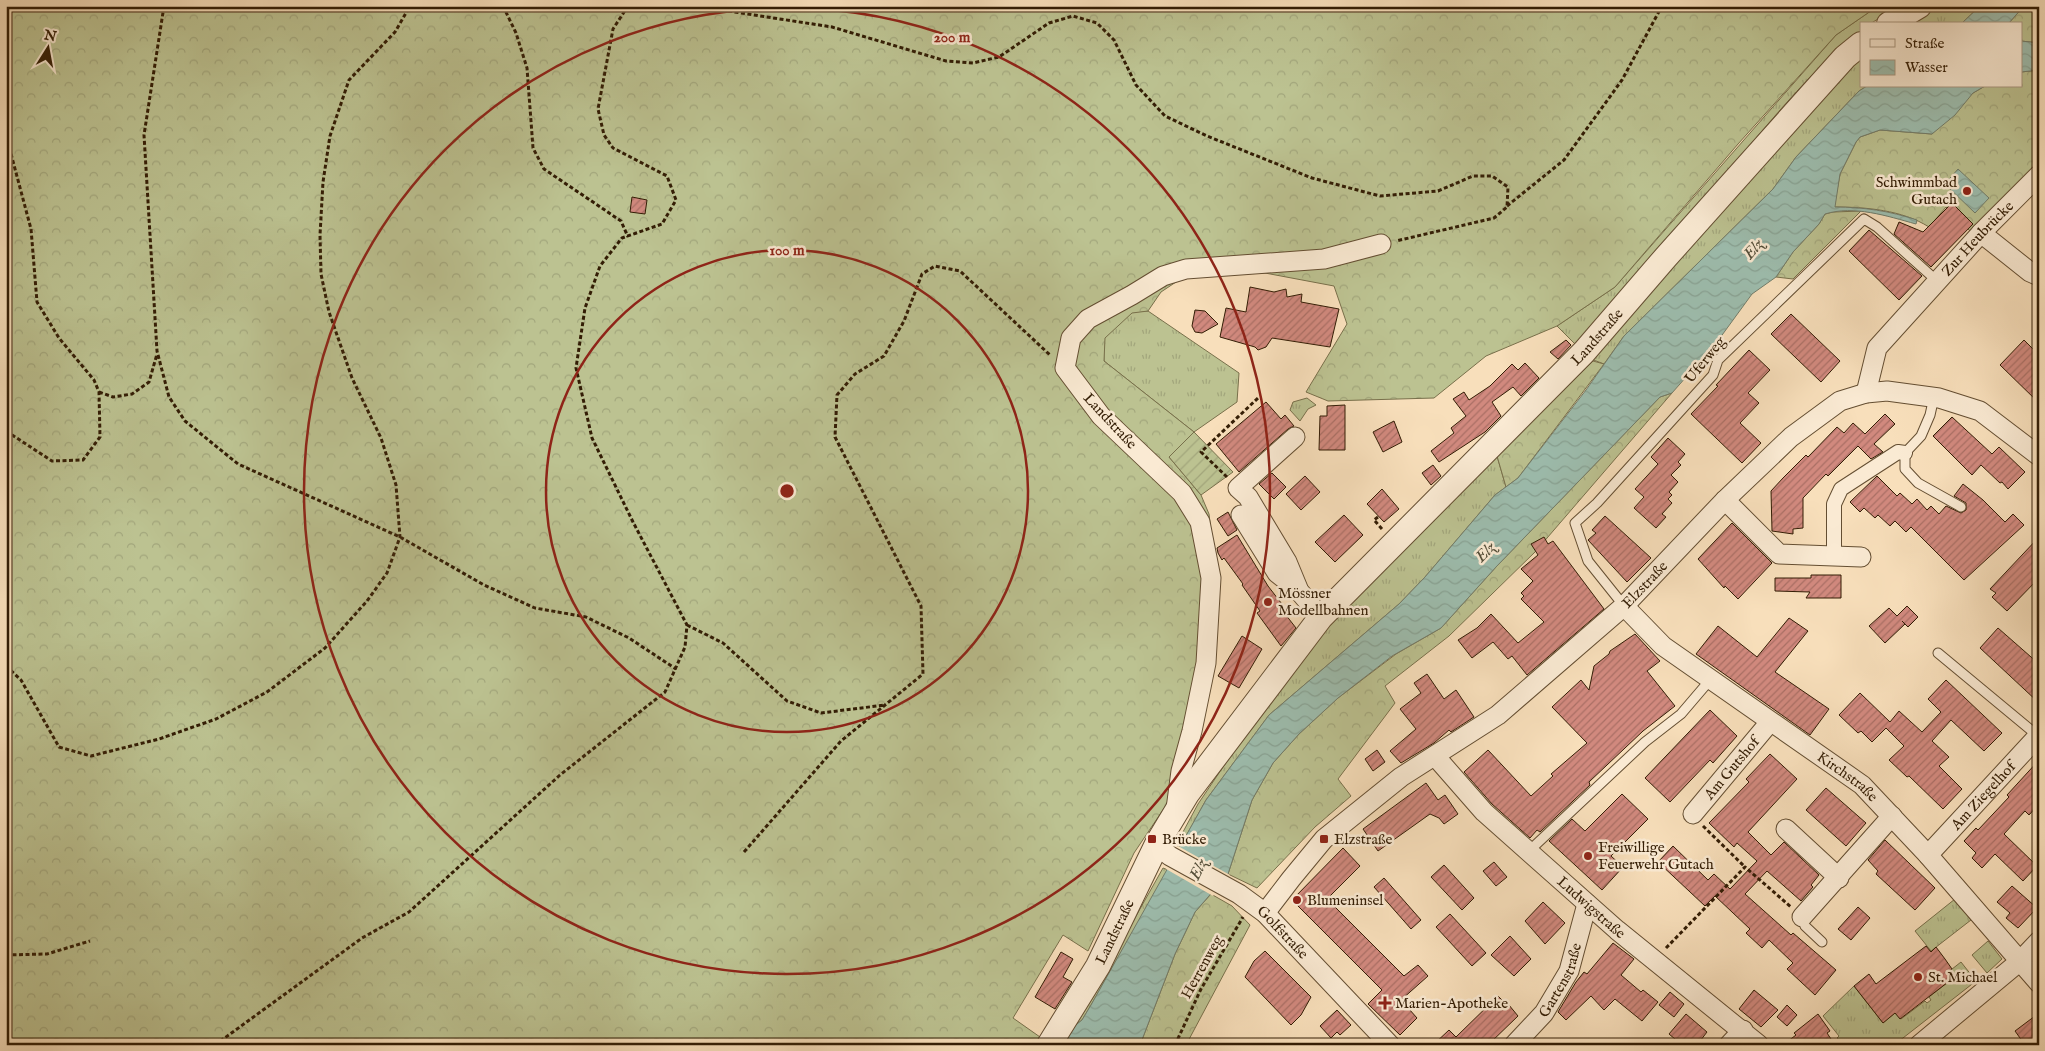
<svg xmlns="http://www.w3.org/2000/svg" width="2045" height="1051" font-family="'IM FELL English',serif">
  <style>
    .grass { fill: url(#grass-tufts); stroke: #78704b }
    .forest { fill: url(#forest-crowns); stroke: #78704b }
    .garden { fill: url(#garden-furrows); stroke: #78704b }
    .water { fill: url(#water-waves); stroke: #737d6a }
    .pier { fill: #f8dfbb }
    .building { fill: url(#building-hatch); stroke: #331d05 }
    .lines { fill: none; stroke-linecap: round; stroke-linejoin: round }
    .service-casing { stroke: #644e32; stroke-width: 11 }
    .pedestrian-casing { stroke: #644e32; stroke-width: 16 }
    .minor-casing { stroke: #644e32; stroke-width: 21 }
    .tertiary-casing { stroke: #644e32; stroke-width: 26 }
    .path { stroke: #331d05; stroke-width: 3; stroke-dasharray: 4 2.5; stroke-linecap: butt }
    .service { stroke: #faead3; stroke-width: 9 }
    .pedestrian { stroke: #faead3; stroke-width: 14 }
    .minor { stroke: #faead3; stroke-width: 19 }
    .tertiary { stroke: #faead3; stroke-width: 24 }
    .ring { fill: none; stroke: #8f2418; stroke-width: 2.5 }
    .poi-dot { fill: #8f2418; stroke: #faead3; stroke-width: 2 }
    .labels { text-anchor: middle; dominant-baseline: central; stroke-width: 5; stroke-linejoin: round; paint-order: stroke }
    .poi-label { font-size: 15px; fill: #331d05; stroke: #faead3; text-anchor: start }
    .street-label { font-size: 15px; fill: #331d05; stroke: #faead3 }
    .water-label { font-size: 16px; font-style: italic; fill: #534d38; stroke: #faead3 }
    .centre { fill: #8f2418; stroke: #faead3; stroke-width: 2.5 }
    .ring-label { font-size: 15px; text-anchor: middle; font-weight: bold; fill: #8f2418; stroke: #faead3; stroke-width: 5; stroke-linejoin: round; paint-order: stroke }
  </style>
  <defs>
    <pattern id="grass-tufts" width="24" height="20" patternUnits="userSpaceOnUse" patternTransform="scale(1.25)"><rect width="24" height="20" fill="#bcc291"/><path d="M3 7l-1-3M5 7V3M7 7l1-3M15 17l-1-3M17 17v-4M19 17l1-3" fill="none" stroke="#a2a67c"/></pattern>
    <pattern id="forest-crowns" width="20" height="18" patternUnits="userSpaceOnUse" patternTransform="scale(1.25)"><rect width="20" height="18" fill="#bcc291"/><path d="M2 6a3 3 0 1 1 6 0M12 15a3 3 0 1 1 6 0" fill="none" stroke="#a2a67c"/></pattern>
    <pattern id="garden-furrows" width="10" height="10" patternUnits="userSpaceOnUse" patternTransform="scale(1.25)"><rect width="10" height="10" fill="#bcc291"/><path d="M-1 1l2-2M0 10L10 0M9 11l2-2" fill="none" stroke="#a2a67c"/></pattern>
    <pattern id="water-waves" width="16" height="10" patternUnits="userSpaceOnUse" patternTransform="scale(1.25)"><rect width="16" height="10" fill="#9dbdae"/><path d="M0 5q4-4 8 0t8 0" fill="none" stroke="#88a294"/></pattern>
    <pattern id="building-hatch" width="6" height="6" patternUnits="userSpaceOnUse" patternTransform="scale(1.25)"><rect width="6" height="6" fill="#d1897e"/><path d="M-1 1l2-2M0 6l6-6M5 7l2-2" fill="none" stroke="#aa6f65"/></pattern>
  </defs>
  <rect width="100%" height="100%" fill="#f8dfbb"/>
  <filter id="stains"><feTurbulence type="fractalNoise" baseFrequency=".004" numOctaves="4"/><feColorMatrix values="0 0 0 0 .2 0 0 0 0 .09 0 0 0 0 .02 0 0 0 .5 -.17"/></filter>
  <radialGradient id="worn" r=".72"><stop offset=".6" stop-color="#630" stop-opacity="0"/><stop offset="1" stop-color="#630" stop-opacity=".3"/></radialGradient>
  <!-- grass -->
  <path class="grass" d="M1878,6h20l-28,18h-9v7c-47,36 -84,83 -123,128 -54,62 -107,125 -163,185l-18,-18 58,-39 221,-252z
    M1939,6h41l-19,18h-54z
    M1861,57v29h6l-8,5 -63,66 -23,32 -149,147 -20,28 -13,-5 242,-274z
    M1148,311l91,62 -2,29 -43,30 -90,-71v-23l28,-26z
    M1307,398l9,7 -8,4 -8,12 -10,-11 3,-8z
    M1497,456l9,31 -11,8 -70,82 -26,27 -130,111 -63,85 -26,47 -4,-2 22,-41 73,-108 68,-82z
    M1163,868l5,2 -77,135 -9,15 -15,12 42,-68z
    M1955,899l16,21 -40,31 -16,-20z
    M1988,941l14,18 -15,14 -15,-18z
    M1961,962l15,19 -82,64h-51l-6,-7 2,-2 -16,-20 31,-30 29,37 12,-10 6,6 24,-18 2,2 4,-3 -2,-3 23,-18 -5,-6z"/>
  <!-- forest -->
  <path class="forest" d="M6,6h1872l-42,29 -98,109 -123,143 -58,39 -71,30 -52,42 -106,3 -22,-9 41,-68 -13,-38 -69,-13 -80,3 -24,16 -13,19 -16,2 -27,25 -1,23 90,71 -25,25 32,38 8,19 2,17 -5,155 -7,54 -26,55 -39,58 -46,98 -25,-16 -50,83 27,19 -5,8h-1029z
    M2024,6h15v37l-18,-2v-17h-13z
    M2039,70v91l-69,70 -24,-24 -17,20c-27,-17 -63,-20 -95,-20l6,-33 16,-32 4,-5 20,-7 52,4 41,-41 12,-7h36v-14z
    M1861,211l-68,68 -17,-2 17,-25 26,-28 6,-10 8,-2z
    M1593,361l11,3 -86,114 -12,9 -9,-31z
    M1672,393l-137,159 -86,84 -64,50 10,17 -57,76 13,17 -36,31 -58,61 -29,-14 24,-74 21,-37 26,-29 39,-36 58,-44 45,-26 55,-61 164,-170z
    M1211,894l21,12 18,19 -64,120h-46l35,-91 20,-42z"/>
  <!-- garden -->
  <path class="garden" d="M1194,432l39,40 -32,23 -32,-38z"/>
  <!-- water -->
  <path class="water" d="M1980,6h44l-16,18h-47z
    M2021,41l18,2v27l-18,2z
    M1867,86h118l-12,7 -18,22 -23,19 -52,-4 -20,7 -4,5 -16,32 -5,33c28,0 55,4 82,13l-1,4c-29,-8 -62,-19 -91,-10l-6,10 -26,28 -17,25 -24,17 -35,48 -45,51 -12,4 -164,170 -55,61 -49,28 -54,42 -39,36 -26,29 -21,37 -24,74 -33,38 -20,42 -35,91h-65l1,-3 -5,-1 -3,4h-9l8,-13 15,-12 9,-15 115,-205 63,-85 130,-111 26,-27 70,-82 23,-17 68,-88 38,-54 149,-147 23,-32 63,-66z
    M1958,169l31,29 -14,15 -30,-29z"/>
  <!-- pier -->
  <path class="pier" d="M1178,846l52,29 -17,21 -47,-27z"/>
  <!-- building -->
  <path class="building" d="M632,197l15,3 -2,14 -15,-2z
    M1952,203l21,21 -42,43 -37,-33 5,-12 24,10z
    M1869,230l53,46 -23,24 -50,-49z
    M1250,287l24,5 12,-3 1,8 15,-3 -1,8 38,7 -9,38 -58,-9 -6,9 -8,3 -3,-3 -35,-10 6,-29 20,4z
    M1195,310l10,1 13,13 -16,9 -7,-1 -3,-6z
    M1791,314l49,47 -19,21 -50,-48z
    M1566,340l5,5 -13,14 -8,-7z
    M2024,340l15,15v48l-39,-38z
    M1749,350l21,20 -22,23 11,10 -19,20 21,20 -19,20 -51,-49 27,-28 -2,-1z
    M1525,363l14,15 -18,18 -8,-9 -21,15 9,14 -16,16 -46,30 -8,-11 23,-18 -3,-5 15,-12 -13,-17 11,-7 5,8 21,-14 22,-22 6,6z
    M1266,402l15,17 4,-4 9,11 -6,3 -49,43 -23,-28z
    M1345,405v45h-26l1,-34h7v-10z
    M1885,414l10,10 -21,20 9,8 -12,7 -13,-13 -30,30 -2,-2 -23,24v30l-10,1v5l-21,-3 -1,-40 12,-13 23,-23 2,2 29,-30 7,6 9,-10 12,11z
    M1952,417l40,37 7,-7 26,25 -17,17 -6,-7 -2,1 -19,-18 -9,10 -39,-39z
    M1394,421l8,21 -19,10 -10,-20z
    M1668,438l17,16 -7,8 3,3 -10,10 7,7 -9,10 3,3 -4,4 4,4 -10,11 4,3 -10,11 -22,-20 10,-11 -9,-8 23,-25 -7,-7z
    M1433,465l8,11 -10,9 -9,-12z
    M1272,473l14,14 -12,12 -15,-15z
    M1305,476l15,16 -19,18 -15,-16z
    M1877,476l20,20 3,-3 12,11 5,-5 10,11 4,-4 8,8 7,-8 15,7 5,-3v-7l-12,-7 9,-12 20,16 22,22 8,-8 11,11 -60,55 -53,-53 -5,5 -11,-11 -5,5 -12,-11 -3,3 -11,-10 -4,4 -10,-10z
    M1382,489l17,20 -15,13 -17,-18z
    M1228,512l9,18 -9,6 -11,-17z
    M1344,515l19,20 -28,27 -20,-20z
    M1605,516l46,42 -24,24 -39,-42 8,-7 -4,-3z
    M1732,523l40,40 -34,36 -13,-13 -1,2 -26,-29z
    M1237,535l31,51 17,22 -3,2 14,18 -15,18 -24,-33 3,-2 -18,-26 1,-1 -19,-26 -2,2 -4,-7 -1,-5z
    M1544,537l4,7 5,-3 51,68 -77,66 -15,-19 -4,3 -15,-17 -21,16 -14,-18 19,-12 14,-14 27,29 26,-21 -23,-23 3,-3 -3,-3 12,-12 -12,-12 17,-14 -7,-11z
    M2039,537v41l-32,33 -15,-14 4,-4 -6,-4z
    M1811,575h30v23h-35l4,-6 -35,-1v-13h36z
    M1907,606l11,11 -10,10 -6,-6 3,3 -20,19 -16,-17 20,-18 8,8z
    M1789,618l19,13 -33,41 54,37 -19,26 -114,-81 22,-28 39,31z
    M1998,628l41,36v39l-59,-55z
    M1635,634l25,27 -13,10 28,35 -32,25 -54,51 1,3 -50,47 -3,-2 -7,8 -38,-34 -28,-32 24,-22 43,46 22,-20 -2,-2 36,-31 -35,-36 29,-27 8,10 5,-24 15,-12 1,-3z
    M1242,636l20,13 -23,39 -21,-12z
    M1427,674l17,25 12,-9 18,27 -23,15 -2,-2 -15,13 -33,20 -11,-12 26,-22 -16,-20 21,-16 -7,-10z
    M1946,680l56,53 -18,18 -33,-31 -19,21 17,16 -10,9 23,23 -19,20 -34,-33 -2,1 -18,-17 15,-14 -18,-18 -14,14 -11,-11 -3,2 -19,-18 21,-22 30,29 9,-11 23,21 19,-20 -13,-13z
    M1710,710l27,26 -24,27 -3,-3 -40,42 -25,-24z
    M1377,750l8,12 -12,9 -8,-12z
    M1770,754l27,25 -49,53 23,23 13,-13 35,33 -8,10 2,2 -12,14 -34,-30 -22,23 46,41 2,-2 43,37 -21,25 -28,-26 6,-6 -24,-23 -7,8 -16,-15 4,-4 -35,-33 -10,10 -47,-44 15,-16 35,34 6,-6 16,15 27,-28 -20,-18 -3,4 -25,-24 40,-41 -3,-3z
    M2039,760v44l-10,11 -4,-4 -21,23 33,32 -14,15 -28,-27 -13,14 -10,-10 4,-5 -12,-12 12,-13 2,2 31,-33 -2,-2z
    M1426,783l12,17 7,-5 13,19 -14,10 -5,-6 -9,-4 -52,37 -15,-22z
    M1826,788l40,35 -20,23 -40,-36z
    M1622,794l26,25 -37,37 12,11 -21,23 -53,-49 23,-22 13,12z
    M1885,840l50,48 -20,22 -39,-36 2,-3 -10,-11z
    M1343,848l17,18 -33,33 77,77 14,-11 10,11 -27,24 16,18 -17,17 -32,-31 14,-14 -90,-90z
    M1494,862l13,15 -11,9 -13,-15z
    M1444,865l30,33 -12,12 -31,-33z
    M1384,878l37,42 -10,9 -37,-42z
    M2012,886l25,22 -19,20 -12,-10 4,-5 -13,-11z
    M1543,902l22,21 -20,21 -20,-23z
    M1858,907l12,11 -19,22 -13,-11z
    M1450,914l36,39 -14,13 -36,-39z
    M1510,936l21,23 -17,17 -23,-21z
    M1613,943l21,16 -13,16 20,17 2,-2 15,12 -16,19 -27,-22 -11,11 -13,-14 -25,24 -8,-8 18,-30 8,-10 3,2z
    M1926,946l5,6 5,-5 9,12 7,10 -5,4 5,6 -52,40 -5,-6 -12,10 -29,-37 15,-12 7,10z
    M1265,951l46,46 -10,18 -10,10 -46,-48 9,-16z
    M1061,952l12,7 -10,18 9,5 -17,27 -20,-12z
    M1754,990l24,20 -17,17 -22,-18z
    M1670,992l14,12 -10,13 -15,-12z
    M1498,996l5,5 1,-2 14,17 -30,29h-55l16,-15 7,7z
    M1787,1005l10,10 -10,11 -10,-9z
    M1337,1010l14,15 -11,10 -3,-3 -6,6 -11,-12z
    M2039,1013v32h-14l-10,-14z
    M1686,1014l21,18 -10,13h-15l-13,-11z
    M1818,1014l12,17 -3,2 8,12h-52l13,-10 -2,-2z"/>
  <g class="lines">
    <defs>
      <path id="service" d="M1934,397l-4,18 -9,21 -16,17v16l13,14 43,24
        M1624,606l-36,-45 -13,-38 22,-20 116,-128 5,-15 146,-141 13,8 60,54
        M1938,653l100,83
        M1529,851l116,-109 36,-28 29,-34
        M1802,917l3,9 17,16"/>
      <path id="pedestrian" d="M1834,556v-52l7,-15 57,-37 7,1"/>
      <g id="minor">
        <path d="M1981,233l49,39 9,4"/>
        <path id="s1" d="M1866,393l11,-45 104,-115 58,-58"/>
        <path d="M1295,437l-57,51 10,9 39,65 12,29 22,26"/>
        <path d="M1725,500l54,54 82,3"/>
        <path d="M1241,515l36,58 19,15"/>
        <path id="s2" d="M1624,606l39,40 199,139 66,70 111,128"/>
        <path id="s3" d="M1435,756l49,56 133,118 142,115"/>
        <path d="M1176,809l5,-38 11,-40 14,-68 5,-85 -11,-56 -18,-29 -81,-77 -36,-48 6,-30 17,-19 44,-24 31,-19 23,-7 138,-10 57,-15"/>
        <path id="s4" d="M1693,814l77,-92"/>
        <path d="M1786,829l53,49"/>
        <path id="s5" d="M1156,845l14,11 69,38 26,19 125,132"/>
        <path id="s6" d="M1928,855l111,-120"/>
        <path id="s7" d="M1265,913l26,-34 33,-40 77,-62 97,-62 126,-109 101,-106 66,-63 49,-36 26,-8 21,-2 52,7 41,13 59,45"/>
        <path d="M1802,917l90,-101"/>
        <path id="s8" d="M1514,1045l30,-32 25,-42 18,-67"/>
        <path d="M1729,1045l14,-15"/>
        <path d="M1919,1045l100,-83 20,-21"/>
      </g>
      <g id="tertiary">
        <path d="M1889,24l30,-18"/>
        <path id="s9" d="M1049,1045l49,-79 60,-124 29,-48 134,-177 263,-265 82,-95 179,-200 16,-13"/>
      </g>
    </defs>
    <!-- service casing -->
    <use href="#service" class="service-casing"/>
    <!-- pedestrian casing -->
    <use href="#pedestrian" class="pedestrian-casing"/>
    <!-- minor casing -->
    <use href="#minor" class="minor-casing"/>
    <!-- tertiary casing -->
    <use href="#tertiary" class="tertiary-casing"/>
    <!-- path -->
    <path class="path" d="M164,6l-20,129 13,216 12,46 16,24 53,43 162,73 84,48 51,23 51,9 43,21 47,31
      M503,6l13,27 11,35 6,80 11,21 77,52 7,16
      M696,6l136,21 114,34 27,2 26,-6 50,-34 24,-7 24,7 17,17 22,45 29,31 42,20 105,42 68,18 58,-5 35,-15h19l16,11 -1,20 -13,11 -98,23
      M6,135l25,94 6,73 22,36 35,42 5,12 1,45 -17,23 -31,1 -46,-30
      M1507,206l57,-46 58,-80 40,-74
      M99,392l14,5 19,-3 17,-12 8,-28
      M1227,477l-26,-25 57,-54
      M1378,517l-4,3 8,9
      M687,625l36,18 64,58 34,12 64,-8
      M6,666l15,14 38,67 32,9 68,-17 57,-20 51,-27 58,-44 42,-47 20,-28 13,-36 -4,-52 -15,-47 -29,-60 -23,-66 -8,-38 -1,-39 3,-53 7,-46 19,-56 46,-48 15,-26
      M1703,826l42,41
      M744,852l97,-111 82,-67 -2,-68 -86,-169 2,-42 18,-21 29,-18 20,-35 18,-47 13,-8 25,5 90,84
      M1666,948l79,-81 46,40
      M6,955l41,-1 43,-13
      M215,1045l147,-107 47,-26 151,-137 105,-83 20,-45 2,-22 -54,-103 -41,-84 -16,-70 9,-60 15,-42 22,-28 40,-14 14,-24 -9,-24 -54,-28 -9,-13 -6,-26 15,-80 13,-20 8,-3
      M1175,1045l26,-56 42,-72"/>
    <!-- service -->
    <use href="#service" class="service"/>
    <!-- pedestrian -->
    <use href="#pedestrian" class="pedestrian"/>
    <!-- minor -->
    <use href="#minor" class="minor"/>
    <!-- tertiary -->
    <use href="#tertiary" class="tertiary"/>
  </g>
  <!-- distance rings -->
  <g class="ring">
    <circle cx="787" cy="491" r="241"/>
    <circle cx="787" cy="491" r="483"/>
  </g>
  <!-- markers -->
  <g class="poi-dot">
    <circle cx="1967" cy="191" r="5"/>
    <circle cx="1268" cy="602" r="5"/>
    <rect x="1147" y="834" width="10" height="10" rx="2.5"/>
    <rect x="1319" y="834" width="10" height="10" rx="2.5"/>
    <circle cx="1588" cy="856" r="5"/>
    <circle cx="1297" cy="900" r="5"/>
    <circle cx="1918" cy="977" r="5"/>
    <path d="M1382.5 995.5h5v5h5v5h-5v5h-5v-5h-5v-5h5z"/>
  </g>
  <g class="labels">
    <!-- poi labels -->
    <g class="poi-label">
      <text x="1957" y="182" text-anchor="end">Schwimmbad<tspan x="1957" dy="17">Gutach</tspan></text>
      <text x="1278" y="593">Mössner<tspan x="1278" dy="17">Modellbahnen</tspan></text>
      <text x="1162" y="839">Brücke</text>
      <text x="1334" y="839">Elzstraße</text>
      <text x="1598" y="847">Freiwillige<tspan x="1598" dy="17">Feuerwehr Gutach</tspan></text>
      <text x="1307" y="900">Blumeninsel</text>
      <text x="1928" y="977">St. Michael</text>
      <text x="1395" y="1003">Marien-Apotheke</text>
    </g>
    <!-- street labels -->
    <g class="street-label">
      <text stroke="none"><textPath href="#s1" startOffset="195">Zur Heubrücke</textPath></text>
      <text stroke="none"><textPath href="#s9" startOffset="902">Landstraße</textPath></text>
      <text transform="translate(1705 360) rotate(-51)">Uferweg</text>
      <text transform="translate(1110 421) rotate(47)">Landstraße</text>
      <text stroke="none"><textPath href="#s7" startOffset="505">Elzstraße</textPath></text>
      <text stroke="none"><textPath href="#s4" startOffset="60">Am Gutshof</textPath></text>
      <text stroke="none"><textPath href="#s2" startOffset="282">Kirchstraße</textPath></text>
      <text stroke="none"><textPath href="#s6" startOffset="81">Am Ziegelhof</textPath></text>
      <text stroke="none"><textPath href="#s3" startOffset="218">Ludwigstraße</textPath></text>
      <text stroke="none"><textPath href="#s9" startOffset="131">Landstraße</textPath></text>
      <text stroke="none"><textPath href="#s5" startOffset="155">Golfstraße</textPath></text>
      <text transform="translate(1202 967) rotate(-61)">Herrenweg</text>
      <text stroke="none"><textPath href="#s8" startOffset="81">Gartenstraße</textPath></text>
    </g>
    <!-- water labels -->
    <g class="water-label">
      <text transform="translate(1754 250) rotate(-49)">Elz</text>
      <text transform="translate(1486 553) rotate(-45)">Elz</text>
      <text transform="translate(1199 870) rotate(-63)">Elz</text>
    </g>
  </g>
  <circle cx="787" cy="491" r="8" class="centre"/>
  <g class="ring-label">
    <text x="952" y="42">200 m</text>
    <text x="787" y="255">100 m</text>
  </g>
  <!-- margin -->
  <rect width="2045" height="1051" fill="none" stroke="#f8dfbb" stroke-width="25"/>
  <rect x="8" y="8" width="2030" height="1036" fill="none" stroke="#331d05" stroke-width="2.5"/>
  <rect x="12" y="12" width="2020" height="1026" fill="none" stroke="#331d05"/>
  <!-- legend -->
  <rect x="1860" y="22" width="162" height="65" fill="#faead3" stroke="#aa9881"/>
  <rect x="1870" y="39" width="25" height="8" fill="#faead3" stroke="#aa9881"/>
  <text x="1905" y="48" font-size="15" fill="#331d05">Straße</text>
  <rect x="1870" y="60" width="25" height="15" fill="url(#water-waves)" stroke="#aa9881"/>
  <text x="1905" y="72" font-size="15" fill="#331d05">Wasser</text>
  <!-- north arrow -->
  <g transform="translate(48 48) rotate(11)" stroke="#faead3" stroke-width="4" paint-order="stroke">
  <path d="M0-4L9 19L0 12L-9 19Z" fill="#331d05"/>
  <text y="-8" font-size="14" font-weight="bold" text-anchor="middle" fill="#331d05">N</text>
  </g>
  <rect width="100%" height="100%" filter="url(#stains)"/>
  <rect width="100%" height="100%" fill="url(#worn)"/>
</svg>
